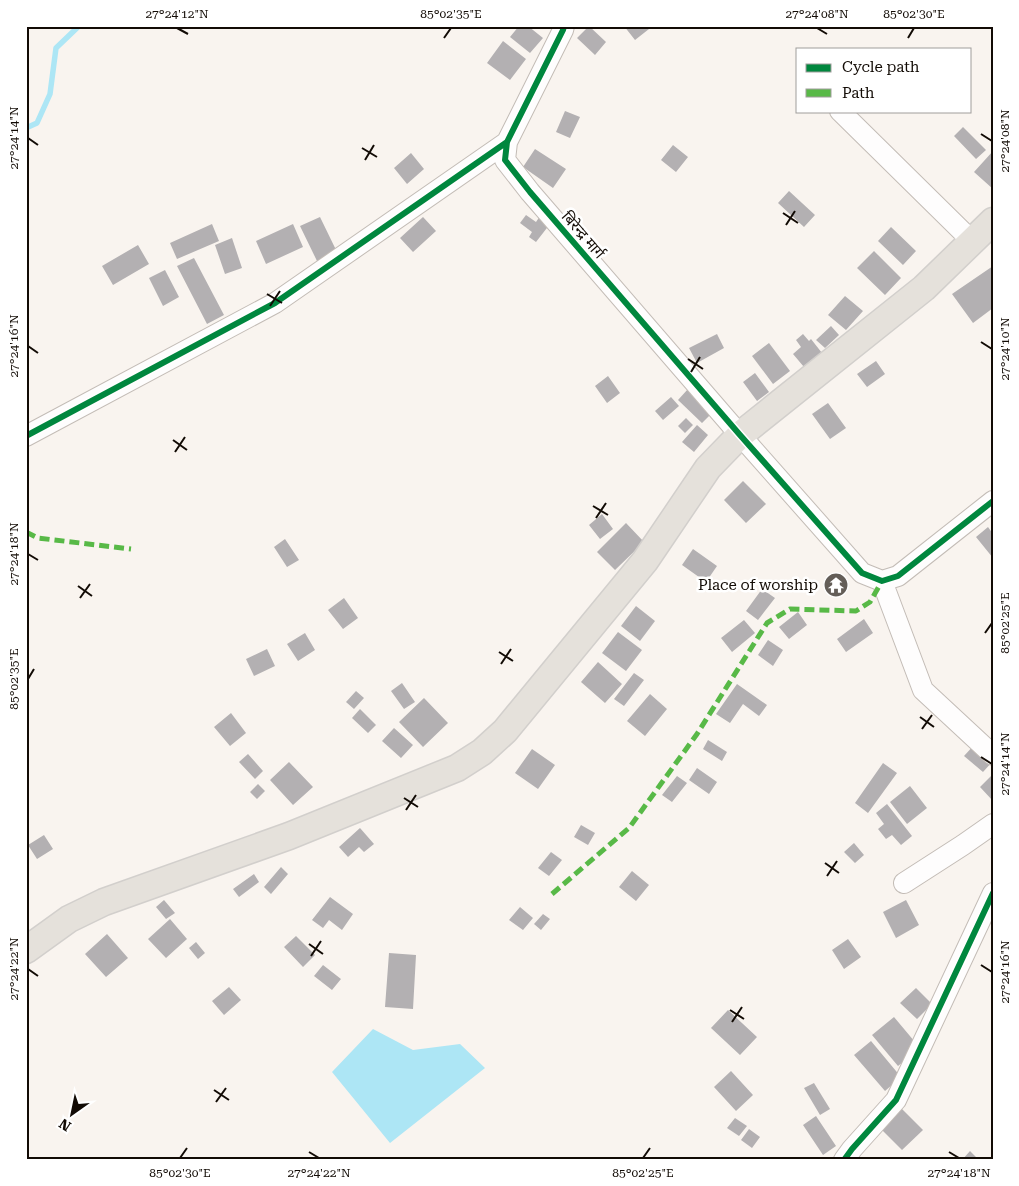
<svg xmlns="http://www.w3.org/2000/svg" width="1019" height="1186" font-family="'Roboto Serif','Noto Sans Devanagari',serif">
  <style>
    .water { fill: #ade6f5 }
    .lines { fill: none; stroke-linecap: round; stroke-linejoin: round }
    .stream { stroke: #ade6f5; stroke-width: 5.5 }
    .building { fill: #b3b0b2 }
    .minor-casing { stroke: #c3bcb6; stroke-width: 22 }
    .major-casing { stroke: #d2cfcc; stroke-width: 29 }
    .minor { stroke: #fefdfd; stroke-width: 20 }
    .major { stroke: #e5e1db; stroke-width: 26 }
    .quiet { stroke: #58b947; stroke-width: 5; stroke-dasharray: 10 5; stroke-linecap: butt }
    .cycleway-casing { stroke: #fff; stroke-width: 9 }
    .cycleway { stroke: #00873e; stroke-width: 6 }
    .ticks { fill: none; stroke: #120b05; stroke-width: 2 }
    .labels { text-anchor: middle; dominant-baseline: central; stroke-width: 5; stroke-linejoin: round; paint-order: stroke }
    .street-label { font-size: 15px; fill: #120b05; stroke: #fff }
    .poi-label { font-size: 15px; fill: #120b05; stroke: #fff; text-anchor: end }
    .neatline { fill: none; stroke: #120b05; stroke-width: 2 }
    .ticks-label { font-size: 12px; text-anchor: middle; fill: #120b05 }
  </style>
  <rect width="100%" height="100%" fill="#f9f4ef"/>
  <!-- water -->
  <path class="water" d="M373,1029l40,21 47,-6 25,24 -95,75 -58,-71z"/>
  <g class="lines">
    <!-- stream -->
    <path class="stream" d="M26,128l11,-5 13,-29 6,-46 23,-22"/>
  </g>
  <!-- building -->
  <path class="building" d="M519,26h9l15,12 -13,15 -20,-16z
    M589,26l17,16 -11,13 -18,-17z
    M624,26h23l2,3 -14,11z
    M503,41l23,18 -16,21 -23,-17z
    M565,111l15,6 -10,21 -14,-6z
    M963,127l23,23 -10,9 -22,-23z
    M673,145l15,12 -12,15 -15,-12z
    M535,149l31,20 -13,19 -30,-21z
    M993,151v38l-19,-17z
    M411,153l13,16 -17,15 -13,-16z
    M789,191l26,24 -11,12 -26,-24z
    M526,215l10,7 4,-6 10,8 -14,18 -7,-5 3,-5 -12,-9z
    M320,217l17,35 -20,9 -17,-35z
    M423,217l13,14 -23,21 -13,-14z
    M212,224l7,17 -42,18 -7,-16z
    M293,224l10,23 -37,17 -10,-23z
    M891,227l25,24 -13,14 -25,-24z
    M232,238l10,30 -17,6 -10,-29z
    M138,245l11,19 -36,21 -11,-19z
    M874,251l27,27 -16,17 -28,-27z
    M194,258l30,57 -17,9 -30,-58z
    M993,266v42l-20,15 -21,-29z
    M165,270l14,27 -16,9 -14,-28z
    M845,296l18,15 -17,19 -18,-15z
    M831,326l8,9 -14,13 -9,-8z
    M717,334l7,14 -27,15 -8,-15z
    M803,334l6,7 2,-2 11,14 -18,14 -11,-13 8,-7 -5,-7z
    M769,343l21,28 -17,13 -21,-28z
    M876,361l9,13 -18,13 -10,-13z
    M755,373l14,19 -12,9 -14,-19z
    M608,376l12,17 -13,10 -12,-17z
    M688,389l24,24 -10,10 -24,-23z
    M671,397l8,9 -16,14 -8,-9z
    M828,403l18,25 -16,11 -18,-25z
    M686,418l7,7 -8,8 -7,-7z
    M697,425l11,10 -14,17 -12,-10z
    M743,481l23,23 -20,19 -22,-23z
    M602,514l11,15 -13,10 -11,-14z
    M626,523l18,19 -29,28 -18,-18z
    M988,527l5,7v24l-17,-21z
    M285,539l14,21 -12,7 -13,-20z
    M693,549l24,17 -11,16 -24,-17z
    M762,589l13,9 -17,22 -12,-9z
    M344,598l14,20 -15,11 -15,-19z
    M636,606l19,15 -15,20 -19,-15z
    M798,612l9,13 -18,14 -10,-12z
    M864,619l9,14 -27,19 -9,-13z
    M744,620l11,13 -23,19 -11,-14z
    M618,632l24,18 -16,21 -24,-18z
    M305,633l10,17 -17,11 -11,-17z
    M768,640l15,10 -10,16 -15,-11z
    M267,649l8,17 -21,10 -8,-17z
    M598,662l24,22 -17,19 -24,-21z
    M634,673l10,7 -20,26 -10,-7z
    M402,683l13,19 -11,7 -13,-18z
    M737,684l30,21 -8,11 -16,-12 -13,19 -14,-9z
    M356,691l8,7 -10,11 -8,-7z
    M650,694l17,15 -22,27 -18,-15z
    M424,698l24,25 -25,24 -24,-25z
    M360,709l16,16 -8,8 -16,-15z
    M231,713l15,20 -16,13 -16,-19z
    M394,728l19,17 -12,13 -19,-17z
    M708,740l19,12 -5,9 -19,-12z
    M975,744l18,17 -10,11 -19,-16z
    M532,749l23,16 -17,24 -23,-16z
    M248,754l15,17 -8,8 -16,-17z
    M289,762l24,25 -20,18 -23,-25z
    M883,763l14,10 -29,40 -13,-10z
    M697,768l20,14 -8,12 -20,-14z
    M993,774v27l-13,-14z
    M677,776l10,7 -15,19 -10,-7z
    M258,784l7,7 -8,8 -7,-7z
    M910,786l17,22 -20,16 -17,-22z
    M887,804l25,32 -11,9 -9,-10 -6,4 -8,-10 6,-5 -8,-11z
    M581,825l14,8 -7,12 -14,-8z
    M360,828l14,16 -10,8 -5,-5 -11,10 -9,-10z
    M44,835l9,14 -16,10 -9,-14z
    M854,843l10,12 -9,8 -11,-11z
    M551,852l11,8 -13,16 -11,-8z
    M281,867l7,7 -17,20 -7,-7z
    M632,871l17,14 -13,16 -17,-14z
    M254,874l5,8 -20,15 -6,-8z
    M330,897l23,17 -11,16 -13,-10 -6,8 -11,-8z
    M164,900l11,13 -9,6 -10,-12z
    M906,900l13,25 -23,13 -13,-26z
    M520,907l13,11 -10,12 -14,-10z
    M543,914l7,5 -9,11 -7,-6z
    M170,919l17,20 -21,19 -18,-19z
    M107,934l21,24 -22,19 -21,-23z
    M296,936l19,19 -12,12 -19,-20z
    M848,939l13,18 -17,12 -12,-19z
    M196,942l9,11 -7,6 -9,-11z
    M389,953l27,2 -3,54 -28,-2z
    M323,965l18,14 -9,11 -18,-14z
    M229,987l12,13 -17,15 -12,-14z
    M916,988l16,16 -15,15 -17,-16z
    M728,1010l29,27 -17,18 -29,-27z
    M894,1017l26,31 -22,18 -26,-31z
    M871,1041l30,36 -16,14 -31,-36z
    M731,1071l22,24 -17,16 -22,-24z
    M814,1083l16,26 -10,6 -16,-27z
    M901,1108l22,22 -21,20 -22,-22z
    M816,1116l20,30 -13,9 -20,-30z
    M735,1118l12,8 -8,10 -12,-8z
    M749,1129l11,8 -8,11 -11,-8z
    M970,1151l9,9h-17z"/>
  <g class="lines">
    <defs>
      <path id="minor" d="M564,26l-1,4 -56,112 -2,18 25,32 210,243 122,138 20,8 16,-5 95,-75
        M840,111l132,130
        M26,436l249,-133 232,-161
        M882,581l41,109 70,65
        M904,883l59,-38 30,-21
        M844,1160l8,-11 44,-49 97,-207"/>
      <path id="major" d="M26,950l43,-31 35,-17 185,-66 168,-68 25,-16 23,-21 140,-170 63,-93 32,-33 184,-147 69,-67"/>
    </defs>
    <!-- minor casing -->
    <use href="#minor" class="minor-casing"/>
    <!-- major casing -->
    <use href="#major" class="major-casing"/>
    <!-- minor -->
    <use href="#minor" class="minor"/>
    <!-- major -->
    <use href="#major" class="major"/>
    <!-- quiet -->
    <path class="quiet" d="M26,532l12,6 93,11
      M552,894l77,-66 68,-94 70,-111 23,-14 66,2 14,-9 12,-21"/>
    <defs>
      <path id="cycleway" d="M564,26l-1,4 -56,112 -2,18 25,32 210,243 122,138 20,8 16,-5 95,-75
        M26,436l249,-133 232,-161
        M844,1160l8,-11 44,-49 97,-207"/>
    </defs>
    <!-- cycleway casing -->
    <use href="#cycleway" class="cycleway-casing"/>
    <!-- cycleway -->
    <use href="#cycleway" class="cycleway"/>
  </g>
  <!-- ticks -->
  <path class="ticks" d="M177,28l11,6M817,28l10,6M444,38l7,-10M908,38l6,-10M981,134l11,7M28,138l10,7M362,148l15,9M365,160l9,-15M783,213l15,10M786,225l9,-14M267,294l15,9M270,306l10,-15M981,342l11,7M28,346l10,7M688,359l15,10M691,372l9,-15M173,440l14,10M175,452l10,-15M593,506l15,9M596,518l10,-15M28,554l10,6M78,586l14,10M80,598l10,-14M985,633l7,-10M499,652l14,9M501,664l10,-15M28,679l6,-10M920,717l14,10M922,729l10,-14M981,757l11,7M404,798l14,9M406,810l10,-15M825,863l14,10M827,876l10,-15M309,944l14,10M311,956l10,-15M981,965l11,7M28,969l10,7M730,1010l14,9M732,1022l10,-15M214,1090l15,10M216,1102l10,-14M309,1152l10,6M949,1152l10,6M180,1158l7,-10M643,1158l7,-10"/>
  <!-- icons -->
  <defs>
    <symbol id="temple-disc" viewBox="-11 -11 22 22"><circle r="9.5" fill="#635d57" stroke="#fff"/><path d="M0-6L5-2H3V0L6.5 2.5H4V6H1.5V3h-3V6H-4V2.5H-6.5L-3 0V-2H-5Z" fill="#fff"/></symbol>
  </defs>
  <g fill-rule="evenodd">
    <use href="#temple-disc" x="822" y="571" width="28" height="28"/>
  </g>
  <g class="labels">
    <!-- street labels -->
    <g class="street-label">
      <text transform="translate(583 235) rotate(49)">बिरेन्द्र मार्ग</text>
    </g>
    <!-- poi labels -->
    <g class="poi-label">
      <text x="818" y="585">Place of worship</text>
    </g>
  </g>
  <!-- border -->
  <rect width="1019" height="1186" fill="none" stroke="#ffffff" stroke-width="55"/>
  <!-- legend -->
  <rect x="796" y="48" width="175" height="65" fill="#ffffff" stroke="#a09d9b"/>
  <rect x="806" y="64" width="25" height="8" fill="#00873e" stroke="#a09d9b"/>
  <text x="842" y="72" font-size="15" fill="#120b05">Cycle path</text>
  <rect x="806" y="89" width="25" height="8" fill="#58b947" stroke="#a09d9b"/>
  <text x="842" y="98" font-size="15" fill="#120b05">Path</text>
  <!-- north arrow -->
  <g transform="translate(72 1114) rotate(213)" stroke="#ffffff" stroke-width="4" paint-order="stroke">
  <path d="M0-4L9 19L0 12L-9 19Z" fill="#120b05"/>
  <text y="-8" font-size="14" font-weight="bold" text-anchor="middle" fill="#120b05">N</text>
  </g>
  <rect x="28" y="28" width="964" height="1130" class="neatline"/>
  <g class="ticks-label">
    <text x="177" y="18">27°24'12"N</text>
    <text x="451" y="18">85°02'35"E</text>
    <text x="817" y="18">27°24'08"N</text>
    <text x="914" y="18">85°02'30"E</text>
    <text transform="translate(14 138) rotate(-90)" y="4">27°24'14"N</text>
    <text transform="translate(1005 141) rotate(-90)" y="4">27°24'08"N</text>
    <text transform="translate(14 346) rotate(-90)" y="4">27°24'16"N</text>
    <text transform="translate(1005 349) rotate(-90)" y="4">27°24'10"N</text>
    <text transform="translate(14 554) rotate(-90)" y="4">27°24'18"N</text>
    <text transform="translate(1005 623) rotate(-90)" y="4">85°02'25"E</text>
    <text transform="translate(14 679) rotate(-90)" y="4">85°02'35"E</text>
    <text transform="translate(1005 764) rotate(-90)" y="4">27°24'14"N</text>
    <text transform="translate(14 969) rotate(-90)" y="4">27°24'22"N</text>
    <text transform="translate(1005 972) rotate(-90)" y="4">27°24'16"N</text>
    <text x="180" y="1177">85°02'30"E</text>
    <text x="319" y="1177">27°24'22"N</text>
    <text x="643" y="1177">85°02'25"E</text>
    <text x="959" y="1177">27°24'18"N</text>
  </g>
</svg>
